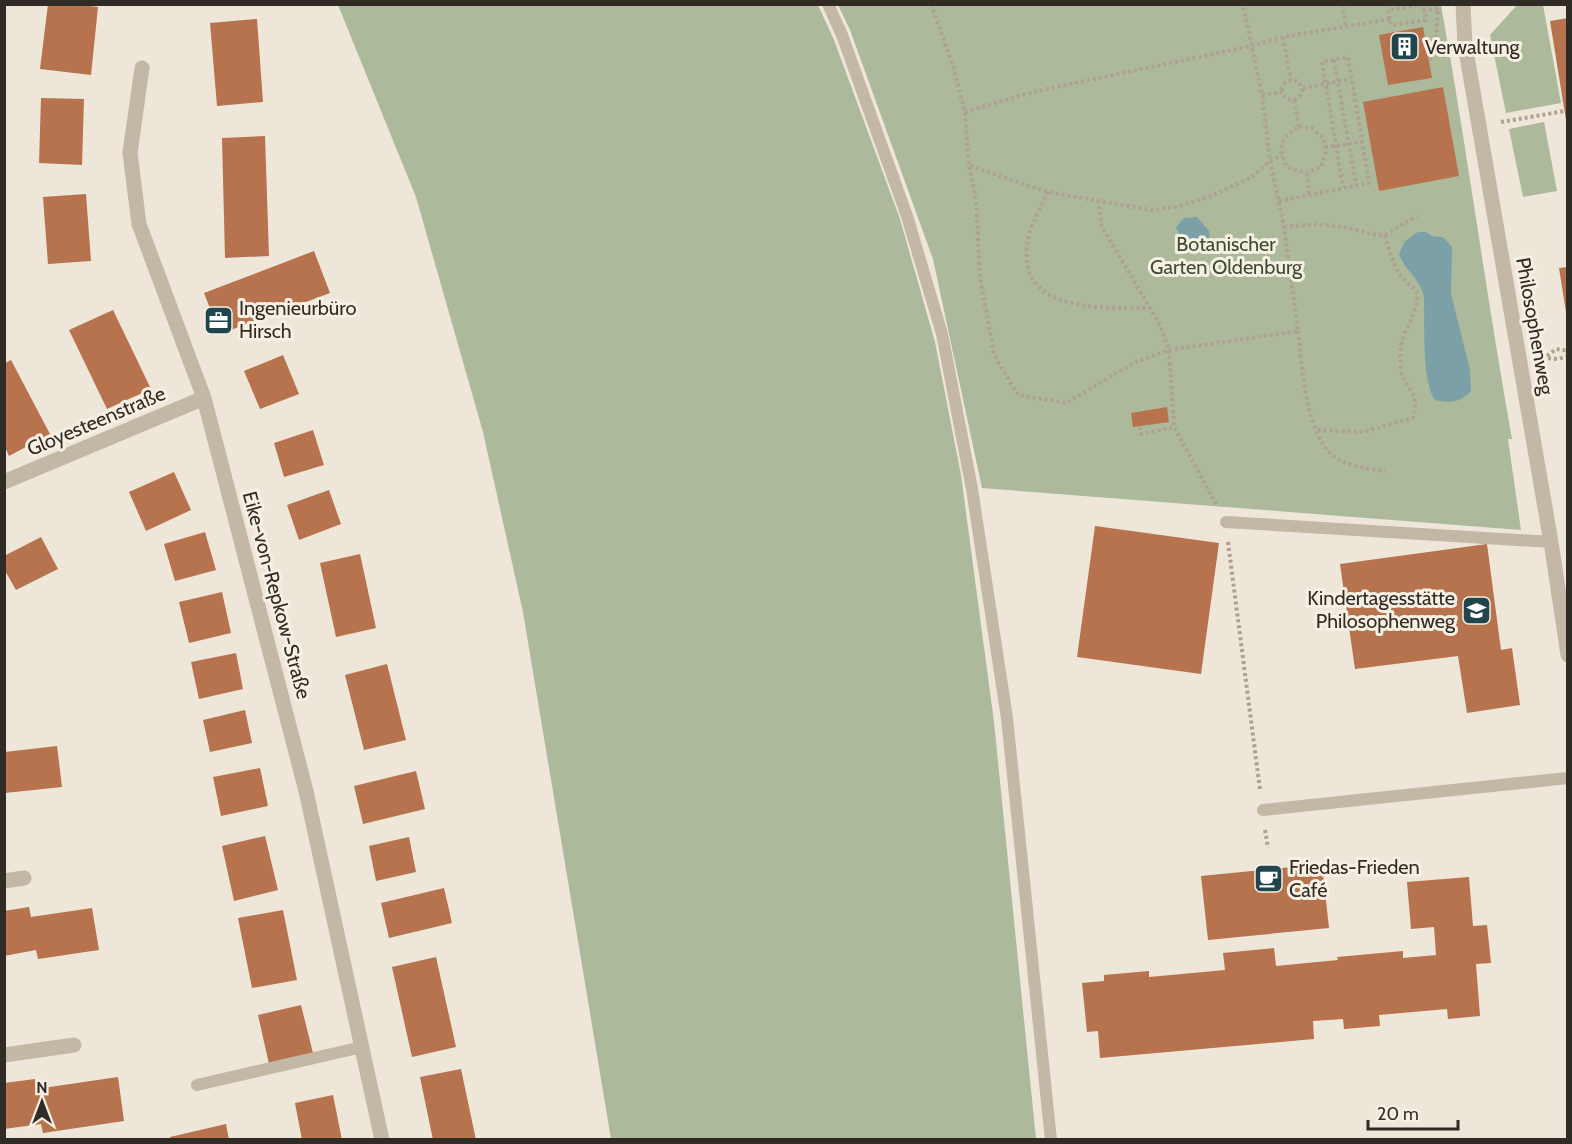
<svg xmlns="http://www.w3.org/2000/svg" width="1572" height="1144" font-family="Cabin,sans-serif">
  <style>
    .green { fill: #acba9b }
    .water { fill: #7ba0a7 }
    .building { fill: #b7734d }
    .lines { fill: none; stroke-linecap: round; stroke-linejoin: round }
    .path { stroke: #afa191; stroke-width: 4; stroke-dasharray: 3 3; stroke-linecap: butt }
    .lane { stroke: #c3b7a6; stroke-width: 12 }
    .street { stroke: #c3b7a6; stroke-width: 15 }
    .labels { text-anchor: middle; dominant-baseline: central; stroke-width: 6; stroke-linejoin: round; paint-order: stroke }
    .poi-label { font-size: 20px; fill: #312b26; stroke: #f6f0e4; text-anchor: start }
    .park-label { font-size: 20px; fill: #3d4c2d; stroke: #f6f0e4 }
    .street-label { font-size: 20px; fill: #312b26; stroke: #f6f0e4 }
  </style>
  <rect width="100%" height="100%" fill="#ede6d9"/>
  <!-- green -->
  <path class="green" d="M338,5h480l16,35 66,179 35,123 26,133 33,247 42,417h-425l-88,-527 -40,-180 -67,-235z
    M838,5h603c26,144 45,289 71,434h-4l13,91 -539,-42 -49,-229 -83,-229z
    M1517,5h26l18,98 -55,10 -16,-78z
    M1544,122l13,69 -34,6 -14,-68z"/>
  <!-- water -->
  <path class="water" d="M1197,217l12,14 1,13 -3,3 -15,5 -9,-10 -7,-15 8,-9z
    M1418,232h8l6,4 11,1 9,10 -1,47 19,76 1,21c-11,12 -21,12 -36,9 -14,-20 -10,-78 -11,-103 -5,-21 -19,-26 -25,-43l6,-13z"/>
  <!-- building -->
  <path class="building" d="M48,4h26l24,3 -7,68 -51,-6z
    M1568,18v102h-2l-16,-99z
    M257,19l6,83 -46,4 -7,-83z
    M1423,27l9,51 -44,7 -9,-50z
    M1443,87l16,89 -80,15 -16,-89z
    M41,98l43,1 -2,66 -43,-2z
    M265,136l4,120 -44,2 -3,-120z
    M86,194l5,67 -43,3 -5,-67z
    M314,251l16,42 -110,41 -16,-41z
    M1568,267v45h-2l-7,-44z
    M113,310l38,79 -44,20 -38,-79z
    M283,355l16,39 -39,15 -16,-38z
    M11,360l39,74 -41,22 -4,-9v-84z
    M1167,407l2,15 -36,5 -2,-14z
    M313,430l11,35 -40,12 -10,-34z
    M174,472l17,38 -45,21 -17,-39z
    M329,490l12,34 -42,16 -12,-35z
    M1095,526l124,17 -18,131 -124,-17z
    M205,532l11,38 -41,11 -11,-37z
    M41,537l17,32 -42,21 -12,-21v-13z
    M1487,544l14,106 11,-2 8,57 -53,8 -9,-57 -103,13 -15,-105z
    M360,554l16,74 -40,9 -16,-74z
    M222,592l9,41 -42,10 -10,-41z
    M236,653l7,36 -44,10 -8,-37z
    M387,664l19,76 -42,10 -19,-75z
    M245,710l7,33 -42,9 -7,-32z
    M57,746l5,41 -57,6v-41z
    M260,768l8,38 -47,10 -8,-39z
    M416,771l9,38 -62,15 -9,-38z
    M265,836l13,54 -44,11 -12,-55z
    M409,837l7,35 -40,9 -7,-35z
    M1322,864l7,64 -121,12 -7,-64z
    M1469,877l4,49 14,-1 4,38 -15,1 4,52 -32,3 -1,-10 -68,6 1,11 -36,3 -1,-10 -30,2 1,18 -214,19 -2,-27 -11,1 -5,-49 22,-2v-6l45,-4v6l76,-7 -2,-17 51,-5 2,18 62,-6 -1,-3 66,-6v7l33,-3 -2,-28 -23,2 -4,-47z
    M444,888l8,35 -63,15 -8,-35z
    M29,907l2,10 61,-9 7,42 -61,9 -2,-9 -32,6v-45z
    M283,910l14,70 -45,8 -14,-70z
    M436,957l20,90 -44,10 -20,-90z
    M301,1005l12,48 -44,11 -11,-49z
    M461,1069l15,71h-43l-13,-63z
    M118,1077l6,44 -81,12 -2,-9 -37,5v-46l31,-4 1,10z
    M333,1095l9,45h-40l-7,-37z
    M226,1124l3,16h-58l-1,-3z"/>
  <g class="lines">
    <!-- path -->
    <path class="path" d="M931,4l22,62 12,46 4,53 7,35 4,77 14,78 24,40 48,8 69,-41 34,-12 129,-19 -14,-104 -14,-66 -8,-66 -19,-91
      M1342,4l4,23
      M1390,19l-2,-9 35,-6
      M1283,37l8,43
      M1334,60l22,125
      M1429,60l6,-7 3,-45
      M1282 90a10 10 0 1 1 20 0a10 10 0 1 1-20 0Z
      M1303,88l48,-9
      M1262,95l20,-3
      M1294,100l5,27
      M965,112l68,-20 218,-46 32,-9 107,-18 1,6 35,-5 -2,-10 17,-2
      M1501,122l64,-11
      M1299,127l13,1 12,11 2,13 -5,15 -14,6 -20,-6c-9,-20 -8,-29 12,-40z
      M1325,147l37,-5
      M970,166l78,26 103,18 25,-3 35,-11 41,-19 18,-16 12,-6
      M1307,173l2,20
      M1048,192c-6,13 -15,28 -19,43 -18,77 67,73 118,73
      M1098,200l4,27 58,98 9,25 5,77 42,77
      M1279,201l90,-18 -21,-126 -26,5 21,125
      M1284,227c23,-3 45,-3 68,2 11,2 21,7 33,6 7,25 10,40 32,56 3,24 -18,41 -17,66 1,4 0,10 1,14 6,19 20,25 12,47l-50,14 -48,-2
      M1385,235l32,-19
      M1298,331c4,35 7,99 34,124 12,11 37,14 53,16
      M1547,356l9,-7 12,2
      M1542,358l16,1 10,-3
      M1140,427l1,7 33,-7
      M1228,542l32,248
      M1265,830l3,18"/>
    <!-- lane -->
    <path class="lane" d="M828,4l14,31 65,181 35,118 30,155 35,229 44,422
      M1226,522l325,20
      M1263,810l305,-32
      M197,1085l165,-38"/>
    <!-- street -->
    <path class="street" d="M1463,4l2,41 86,497 17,113
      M142,68l-12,85 9,71 65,174 102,393 76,349
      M4,482l200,-84
      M4,881l20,-3
      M4,1055l70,-10"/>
  </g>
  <!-- icons -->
  <defs>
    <symbol id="building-square" viewBox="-11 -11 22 22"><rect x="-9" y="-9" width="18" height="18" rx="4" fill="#21454d" stroke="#f6f0e4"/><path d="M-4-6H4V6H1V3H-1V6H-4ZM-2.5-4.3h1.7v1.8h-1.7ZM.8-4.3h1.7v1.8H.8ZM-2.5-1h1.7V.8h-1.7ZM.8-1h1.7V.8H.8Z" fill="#fff"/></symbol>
    <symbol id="office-square" viewBox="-11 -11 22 22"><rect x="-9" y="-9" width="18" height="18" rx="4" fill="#21454d" stroke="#f6f0e4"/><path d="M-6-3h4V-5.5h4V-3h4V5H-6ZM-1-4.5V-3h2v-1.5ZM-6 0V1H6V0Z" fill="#fff"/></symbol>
    <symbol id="school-square" viewBox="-11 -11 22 22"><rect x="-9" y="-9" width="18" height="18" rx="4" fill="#21454d" stroke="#f6f0e4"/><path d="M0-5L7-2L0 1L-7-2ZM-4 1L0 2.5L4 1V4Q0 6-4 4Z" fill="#fff"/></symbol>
    <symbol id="cafe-square" viewBox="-11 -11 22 22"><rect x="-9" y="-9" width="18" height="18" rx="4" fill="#21454d" stroke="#f6f0e4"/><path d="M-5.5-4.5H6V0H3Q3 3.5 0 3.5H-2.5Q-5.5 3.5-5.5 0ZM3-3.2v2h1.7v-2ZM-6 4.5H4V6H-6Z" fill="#fff"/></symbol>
  </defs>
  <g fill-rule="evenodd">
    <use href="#building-square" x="1388" y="30" width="33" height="33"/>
    <use href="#office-square" x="202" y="304" width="33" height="33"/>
    <use href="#school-square" x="1460" y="594" width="33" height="33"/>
    <use href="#cafe-square" x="1252" y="862" width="33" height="33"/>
  </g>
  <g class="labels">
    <!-- poi labels -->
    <g class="poi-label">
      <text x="1425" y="47">Verwaltung</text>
      <text x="239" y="308">Ingenieurbüro<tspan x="239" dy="23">Hirsch</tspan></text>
      <text x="1455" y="598" text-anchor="end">Kindertagesstätte<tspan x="1455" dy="23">Philosophenweg</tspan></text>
      <text x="1289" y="867">Friedas-Frieden<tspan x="1289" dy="23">Café</tspan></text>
    </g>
    <!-- park labels -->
    <g class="park-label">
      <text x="1226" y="244">Botanischer<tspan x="1226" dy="23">Garten Oldenburg</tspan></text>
    </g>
    <!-- street labels -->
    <g class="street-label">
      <text transform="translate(1535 326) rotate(80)">Philosophenweg</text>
      <text transform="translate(96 421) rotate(-23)">Gloyesteenstraße</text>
      <text transform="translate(277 595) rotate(75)">Eike-von-Repkow-Straße</text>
    </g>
  </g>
  <!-- border -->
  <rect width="1572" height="1144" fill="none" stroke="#312b26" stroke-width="12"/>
  <!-- north arrow -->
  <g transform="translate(42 1102)" stroke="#f6f0e4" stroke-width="4.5" paint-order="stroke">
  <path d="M0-4.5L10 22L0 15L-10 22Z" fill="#312b26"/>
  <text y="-9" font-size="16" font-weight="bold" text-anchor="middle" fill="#312b26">N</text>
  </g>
  <!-- scale -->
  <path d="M1368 1120v9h90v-9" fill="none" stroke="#312b26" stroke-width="3"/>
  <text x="1377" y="1120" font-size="18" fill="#312b26" stroke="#f6f0e4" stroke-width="4.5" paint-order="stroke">20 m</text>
</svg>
